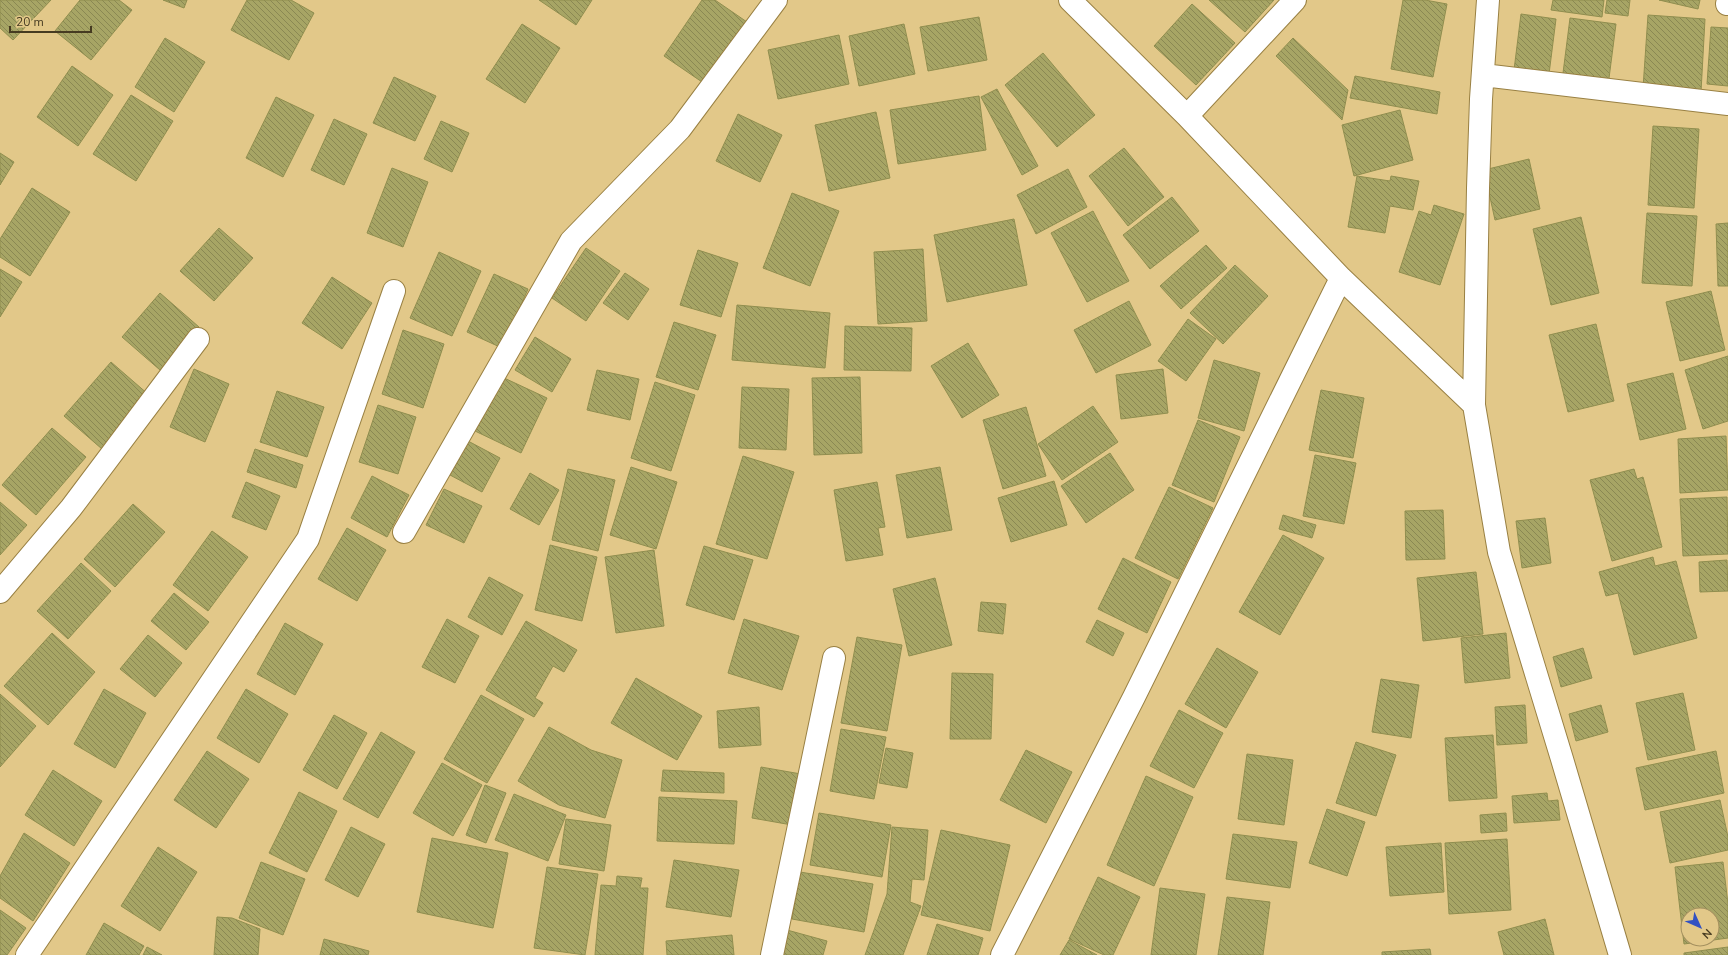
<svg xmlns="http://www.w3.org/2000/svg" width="1728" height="955" font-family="'Nunito Sans',sans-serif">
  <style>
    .building { fill: url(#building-back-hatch); stroke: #908e4f; fill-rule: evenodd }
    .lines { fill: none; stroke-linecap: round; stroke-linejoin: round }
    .minor-casing { stroke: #998043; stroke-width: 24 }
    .minor { stroke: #fff; stroke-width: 22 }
  </style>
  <defs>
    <pattern id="building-back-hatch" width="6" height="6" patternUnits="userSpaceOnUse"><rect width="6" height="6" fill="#a7a565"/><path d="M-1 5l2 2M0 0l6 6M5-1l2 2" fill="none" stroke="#8a8853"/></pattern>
  </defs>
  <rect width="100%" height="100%" fill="#e2c889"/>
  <!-- building -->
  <path class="building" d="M0,0h51l-38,40 -13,-12z
    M80,0h39l13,10 -41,50 -36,-29z
    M163,0h24l-3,8z
    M247,0h44l23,13 -25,47 -58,-30z
    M539,0h53l-16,25z
    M702,0h13l32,22 -42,62 -41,-28z
    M1209,0h65l-29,32z
    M1403,0h22l22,4 -14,73 -42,-8z
    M1553,0h51l-2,17 -51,-7z
    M1607,0h23l-2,16 -23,-3z
    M1659,0h41l-2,9z
    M1192,4l43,39 -39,42 -42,-39z
    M1521,14l35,5 -7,55 -35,-4z
    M1648,15l57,4 -4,73 -58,-4z
    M979,17l8,43 -59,11 -8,-44z
    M1570,18l46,6 -8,62 -46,-5z
    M522,24l38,24 -35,55 -39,-24z
    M904,24l11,50 -56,12 -10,-50z
    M1711,27l17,1v58l-21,-2z
    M839,35l10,49 -71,15 -10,-49z
    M165,38l40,24 -31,50 -39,-25z
    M1293,38l55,52 -6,30 -66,-64z
    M1043,53l52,62 -38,32 -52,-62z
    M72,66l41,29 -35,51 -41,-29z
    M1355,76l85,16 -3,22 -87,-16z
    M394,77l42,19 -21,45 -42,-18z
    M997,89l41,77 -16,9 -41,-78z
    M131,95l42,26 -37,60 -43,-27z
    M979,96l7,54 -88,14 -8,-54z
    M276,97l38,18 -31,62 -37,-19z
    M1400,110l13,50 -59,16 -12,-51z
    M876,112l14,66 -61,13 -14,-66z
    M738,114l44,21 -22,47 -44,-21z
    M334,119l33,15 -23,51 -33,-15z
    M441,121l28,12 -17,39 -28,-13z
    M1653,126l46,3 -5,79 -46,-3z
    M1124,148l40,49 -36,29 -39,-50z
    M0,153l14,9 -14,23z
    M1529,159l11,50 -45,11 -11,-50z
    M392,168l36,14 -25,65 -36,-14z
    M1068,169l19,38 -51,27 -19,-39z
    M1357,176l33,5 1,-5 28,5 -6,29 -23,-4 -5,27 -37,-6z
    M32,188l38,24 -40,64 -30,-19v-18z
    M792,193l47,18 -29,75 -47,-18z
    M1172,197l27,34 -49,38 -27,-34z
    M1434,205l30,9 -24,71 -41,-13 20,-61 12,4z
    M1093,211l36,70 -42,21 -36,-69z
    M1647,213l50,3 -5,70 -50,-3z
    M1581,217l18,76 -48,12 -18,-76z
    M1014,219l13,66 -80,17 -13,-67z
    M1728,223v63h-10l-2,-62z
    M219,228l34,30 -39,43 -34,-30z
    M1206,245l21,23 -46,41 -21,-23z
    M586,248l34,23 -34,50 -34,-23z
    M923,249l4,72 -49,3 -4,-72z
    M698,250l40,13 -17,54 -41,-12z
    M439,252l42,19 -29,65 -42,-18z
    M1235,265l33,31 -45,48 -33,-31z
    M0,269l22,13 -22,35z
    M625,273l24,16 -21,31 -25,-17z
    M494,274l34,15 -26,59 -35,-16z
    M332,277l40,26 -30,46 -40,-26z
    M1711,291l14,59 -45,11 -14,-59z
    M160,293l39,34 -39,43 -38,-33z
    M1129,301l22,44 -55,28 -22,-43z
    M737,305l93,8 -5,55 -93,-8z
    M1188,319l28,20 -30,42 -28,-20z
    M674,322l42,13 -18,55 -42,-13z
    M1596,324l18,77 -46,11 -19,-77z
    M845,326l67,2 -1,43 -67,-1z
    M403,330l41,14 -21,64 -41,-14z
    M535,337l36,22 -19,33 -37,-22z
    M968,343l31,52 -37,23 -31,-52z
    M1728,356v65l-25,8 -18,-59z
    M1214,360l46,13 -16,58 -46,-13z
    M111,362l38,33 -47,54 -38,-33z
    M194,369l35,15 -24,58 -35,-15z
    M1163,369l5,44 -47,6 -5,-44z
    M597,370l42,9 -9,41 -43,-10z
    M1673,373l13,56 -46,11 -13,-56z
    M502,377l45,21 -26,55 -46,-22z
    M860,377l2,76 -48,2 -2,-77z
    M655,382l40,13 -24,76 -40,-13z
    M742,387l47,2 -3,61 -47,-2z
    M1321,390l43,8 -11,60 -44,-8z
    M277,391l47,16 -17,50 -47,-15z
    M378,405l38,12 -18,57 -39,-12z
    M1093,406l25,36 -56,38 -24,-36z
    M1026,407l20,69 -43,13 -20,-69z
    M1198,420l42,17 -26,65 -42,-17z
    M52,428l34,29 -50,58 -34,-30z
    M1726,436l2,54 -48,3 -2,-54z
    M468,441l32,17 -18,34 -32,-17z
    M255,449l48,16 -7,23 -49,-16z
    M1110,453l24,37 -48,33 -25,-37z
    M1315,455l41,8 -12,61 -41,-8z
    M743,456l51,16 -27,87 -51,-15z
    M631,467l46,15 -21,67 -46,-14z
    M940,467l12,63 -45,8 -11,-63z
    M568,469l47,11 -17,71 -46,-11z
    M1634,469l3,10 6,-2 19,70 -50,14 -22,-81z
    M530,473l29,17 -20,35 -29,-16z
    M372,476l37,19 -22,42 -36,-19z
    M1054,481l13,44 -56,17 -13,-44z
    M246,482l34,14 -14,34 -34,-13z
    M877,482l8,45 -7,1 5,27 -37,6 -12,-71z
    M1169,487l44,21 -35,71 -43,-21z
    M444,489l38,17 -18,37 -38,-18z
    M1727,497l1,57 -45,2 -3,-57z
    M0,502l27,23 -27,30z
    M133,504l32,28 -50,55 -31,-28z
    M1443,510l2,49 -39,1 -1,-49z
    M1283,515l33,10 -4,13 -33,-9z
    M1545,518l6,45 -29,5 -6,-47z
    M347,528l39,22 -29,51 -39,-22z
    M212,531l36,26 -40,54 -35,-26z
    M1283,535l41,23 -44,77 -41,-23z
    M550,545l47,12 -15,64 -47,-11z
    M704,546l49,14 -19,60 -48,-15z
    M654,550l10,76 -48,7 -11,-76z
    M1653,557l2,9 21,-5 21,77 -63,17 -16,-62 -12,3 -7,-24z
    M1123,558l48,24 -24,51 -49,-24z
    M1727,560l1,31 -28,1 -1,-30z
    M81,563l30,28 -43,48 -31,-28z
    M1476,572l7,62 -60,7 -6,-63z
    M489,577l34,18 -21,40 -34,-18z
    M935,578l17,67 -43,11 -16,-67z
    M174,593l35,29 -23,28 -35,-29z
    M981,602l25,2 -3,30 -25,-3z
    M447,619l32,17 -24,47 -33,-16z
    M744,619l55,17 -17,54 -54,-17z
    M1097,620l27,13 -11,23 -27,-14z
    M526,621l51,29 -13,22 -11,-6 -18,32 8,5 -9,14 -48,-27z
    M285,623l38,21 -28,51 -38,-21z
    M52,633l43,39 -47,53 -44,-39z
    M1506,633l4,45 -45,5 -4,-45z
    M148,635l34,28 -27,34 -35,-28z
    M857,637l45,8 -15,86 -46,-8z
    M1217,648l41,24 -32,56 -41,-24z
    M1583,648l9,30 -31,9 -8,-30z
    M952,673l41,1 -2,65h-41z
    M636,678l66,38 -25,44 -66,-37z
    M1381,679l38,6 -8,53 -39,-6z
    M104,689l42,24 -31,55 -41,-24z
    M246,689l42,25 -29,49 -42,-25z
    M1683,693l12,57 -47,10 -12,-57z
    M0,694l36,32 -36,41z
    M481,695l43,24 -37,64 -43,-24z
    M1525,705l2,38 -30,2 -2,-38z
    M1601,705l7,27 -32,9 -7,-27z
    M759,707l2,38 -42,3 -2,-37z
    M1179,710l44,23 -29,55 -44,-22z
    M334,715l33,18 -30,56 -34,-19z
    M549,727l42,23 31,10 -17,58 -46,-13 -41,-24z
    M841,729l45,8 -12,62 -44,-8z
    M381,732l34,20 -37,66 -35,-19z
    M1493,735l4,63 -48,3 -4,-63z
    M1356,742l40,13 -20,61 -40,-13z
    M886,748l27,5 -6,35 -28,-5z
    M1026,750l46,22 -26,51 -46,-23z
    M207,751l42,28 -33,49 -42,-28z
    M1716,751l8,42 -79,17 -9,-42z
    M1247,754l46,6 -9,65 -46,-6z
    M442,763l40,22 -29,51 -40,-23z
    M761,767l40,7 -9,51 -40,-7z
    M53,770l49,31 -28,45 -49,-31z
    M663,770l61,3v20l-63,-2z
    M1146,776l47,21 -39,89 -47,-21z
    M485,785l21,8 -20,50 -20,-8z
    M299,792l38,19 -30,61 -38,-19z
    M1547,793l1,8 10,-1 2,20 -46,3 -2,-27z
    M514,794l52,21 -18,46 -53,-21z
    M659,797l78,4 -3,43 -77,-3z
    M1720,800l8,37v13l-58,13 -10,-51z
    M1327,809l38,13 -18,54 -38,-13z
    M819,813l72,12 -9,52 -72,-12z
    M1506,813l1,18 -26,2 -1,-18z
    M566,819l45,6 -7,46 -45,-7z
    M351,827l34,17 -27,53 -33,-17z
    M892,827l36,3 -4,50 -12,-1 -2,23 11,4 -18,49h-38l22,-61z
    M941,830l69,15 -20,86 -69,-16z
    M24,833l46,30 -37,58 -33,-23v-22z
    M1233,834l64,8 -7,46 -64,-9z
    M432,838l76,15 -15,75 -76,-16z
    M1507,839l4,71 -62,4 -4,-71z
    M1441,843l3,49 -54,4 -4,-49z
    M158,847l39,25 -37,59 -39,-25z
    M674,860l65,10 -8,47 -65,-10z
    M261,862l44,17 -22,56 -44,-17z
    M1723,862l5,42v34l-44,6 -9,-77zM1688,915h24v24h-24z
    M547,867l51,7 -13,81 -51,-7z
    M800,872l73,12 -9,48 -72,-13z
    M617,876l25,2 -2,10h8l-5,67h-48l6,-70 15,1z
    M1098,877l42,20 -27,58h-9l-35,-16z
    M1160,888l45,6 -9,61h-45z
    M1227,897l43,5 -7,53h-45z
    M0,910l26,18 -19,27h-7z
    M217,917l15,1 28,11 -2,26h-44z
    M1545,919l9,36h-50l-6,-23z
    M104,923l40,23 -5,9h-53z
    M937,924l46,14 -5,17h-51z
    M787,930l40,11 -4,14h-43z
    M732,935l2,20h-67l-1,-14z
    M324,939l45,12 -1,4h-48z
    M1069,940l28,15h-37z
    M147,947l15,8h-19z
    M1728,947v8h-44v-2z
    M1430,949l1,6h-49v-3z"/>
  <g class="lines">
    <defs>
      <path id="minor" d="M1070,0l117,116 154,162 133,127
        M1488,0l-7,99 -3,89 -4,217 25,147 63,207 58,196
        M1727,4l1,-4
        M1483,75l245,29
        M1187,116l108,-116
        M404,532l167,-291 109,-112 96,-129
        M0,592l71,-84 127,-169
        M27,955l281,-416 86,-248
        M772,955l62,-297
        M1002,955l132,-258 207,-419"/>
    </defs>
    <!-- minor casing -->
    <use href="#minor" class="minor-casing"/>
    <!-- minor -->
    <use href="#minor" class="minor"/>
  </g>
  <!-- north arrow -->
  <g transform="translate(1700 927) rotate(135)"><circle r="19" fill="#e2c889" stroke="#a4905f"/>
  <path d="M0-3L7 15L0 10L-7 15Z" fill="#3251c2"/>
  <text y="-6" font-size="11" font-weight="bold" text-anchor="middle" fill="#463b21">N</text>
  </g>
  <!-- scale -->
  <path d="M10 26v6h81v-6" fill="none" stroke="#463b21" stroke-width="2"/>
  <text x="16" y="26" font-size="12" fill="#463b21" stroke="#e2c889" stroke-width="3" paint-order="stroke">20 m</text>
</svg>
